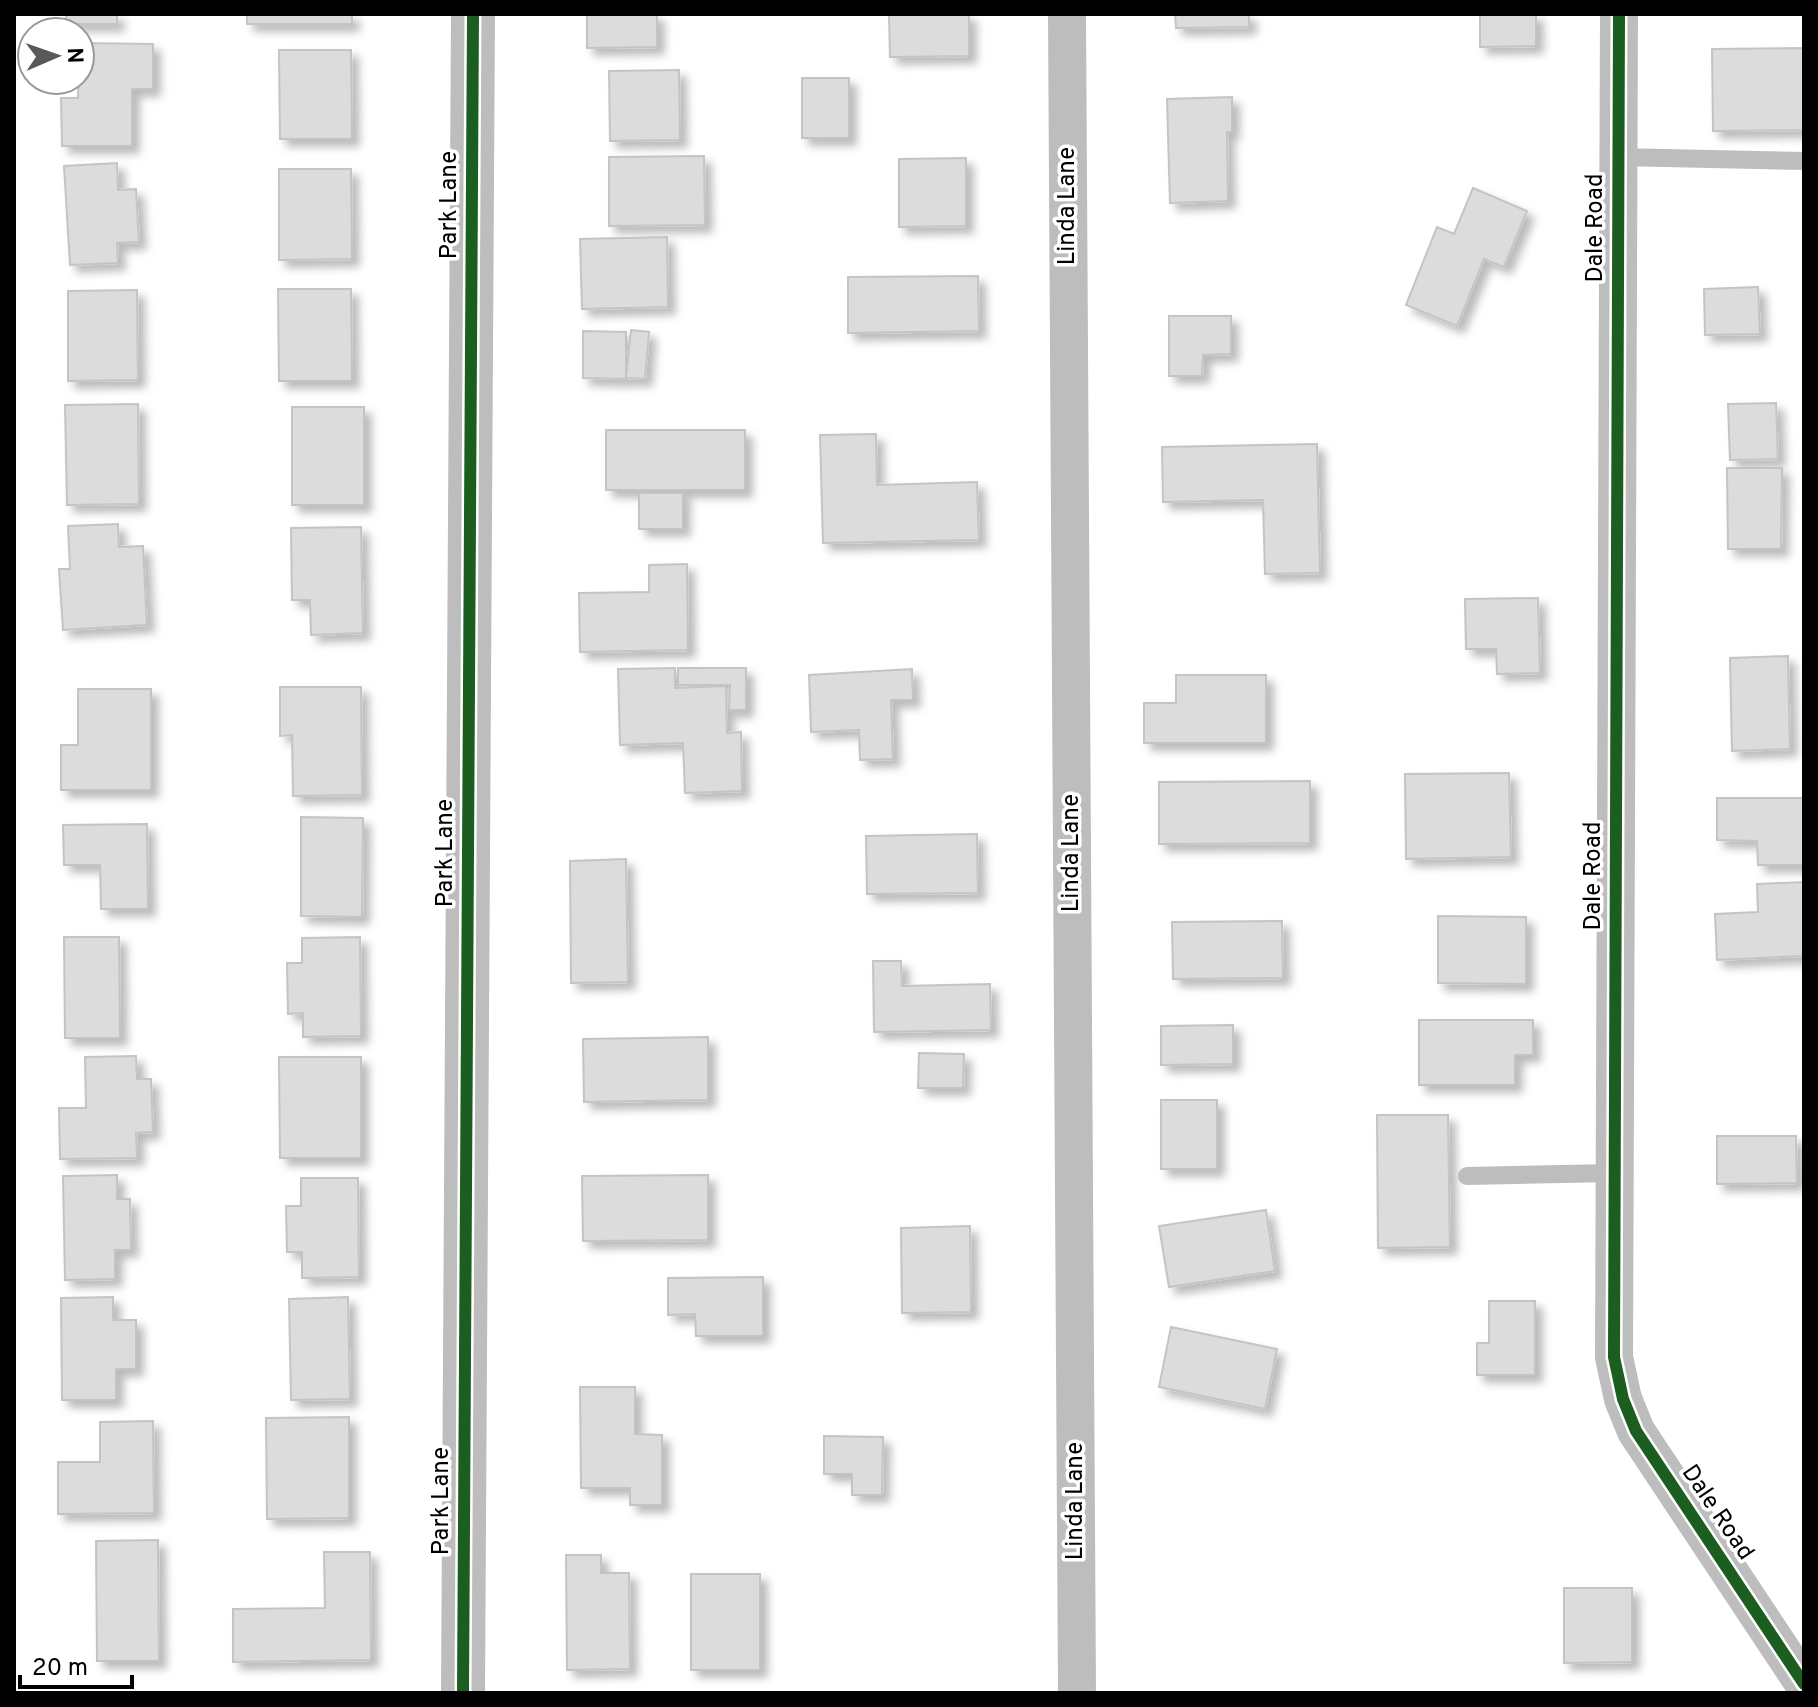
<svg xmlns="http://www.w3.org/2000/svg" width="1818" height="1707" font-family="Overpass,sans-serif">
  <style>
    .building { fill: #dcdcdc; stroke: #c4c4c4; stroke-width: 2; filter: url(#shadow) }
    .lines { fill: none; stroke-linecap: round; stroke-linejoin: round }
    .service { stroke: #bdbdbd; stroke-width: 18 }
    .minor { stroke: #bdbdbd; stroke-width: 38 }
    .tertiary { stroke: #bdbdbd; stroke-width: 44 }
    .cycleway-casing { stroke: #fff; stroke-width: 17 }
    .cycleway { stroke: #1b5e20; stroke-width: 12 }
    .labels { text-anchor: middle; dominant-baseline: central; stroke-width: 7; stroke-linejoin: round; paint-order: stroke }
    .street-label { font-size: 24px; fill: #000; stroke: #fff }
  </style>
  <defs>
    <filter id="shadow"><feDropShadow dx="7" dy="7" stdDeviation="4" flood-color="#0004"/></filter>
  </defs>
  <rect width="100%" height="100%" fill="#fff"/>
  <!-- building -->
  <path class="building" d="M66,14h51v10h-51z
    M247,14h105v10h-105z
    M587,14h70v33l-70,1z
    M889,14h80v42l-79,1z
    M1175,14h74v13l-73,1z
    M1480,14h56v32l-56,1z
    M80,43l73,1v45h-21v57h-70l-1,-48h17z
    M1804,48v82l-91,1 -1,-82z
    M279,50h72l1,89h-72z
    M679,70l1,70 -70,1 -1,-70z
    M802,78h47v60h-47z
    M1232,97v35h-5l1,69 -58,2 -3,-104z
    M704,156l1,69 -96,1v-69z
    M966,158v68l-67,1v-68z
    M117,163l1,27 18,-1 3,53 -22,1 1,20 -48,2 -6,-99z
    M279,169h72l1,90 -73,1z
    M1473,188l54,23 -23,56 -20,-8 -27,67 -51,-21 31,-78 17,7z
    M667,237l1,70 -86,2 -2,-70z
    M978,276l1,55 -131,2v-56z
    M1758,287l2,47 -55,1 -1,-46z
    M278,289h73l1,92h-73z
    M137,290l1,90 -70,1v-90z
    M1169,316h62v38l-28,1 -1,21h-33z
    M631,330l18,2 -4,47 -19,-1z
    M583,331l43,1v47l-43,-1z
    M1776,403l2,56 -48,1 -2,-56z
    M138,404l1,100 -72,1 -2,-100z
    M292,407h72v98h-72z
    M606,430h139v60h-139z
    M876,434l1,51 100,-3 2,58 -156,3 -3,-108z
    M1317,444l3,129 -55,1 -2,-74 -100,2 -1,-55z
    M1727,468h55l-1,81h-53z
    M639,493h44v36h-44z
    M118,524l1,23 24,-1 4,79 -84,5 -4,-61h11l-2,-43z
    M361,527l2,106 -52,2 -1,-35h-18l-1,-72z
    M687,564l1,86 -108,2 -1,-59 70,-1v-27z
    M1538,598l2,75 -43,1 -1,-25h-30l-1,-50z
    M1788,656l2,93 -58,2 -2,-93z
    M675,668v20l51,-2 1,47 14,-1 1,59 -57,2 -2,-50 -63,2 -2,-76z
    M678,668h68v42h-17l1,-25h-52z
    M912,669l1,31h-22l2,59 -33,1 -1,-30 -48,2 -2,-57z
    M1176,675h90v68h-122v-40h32z
    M280,687h81l1,108 -69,1 -1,-61 -12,1z
    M78,689h73v101h-90v-45h17z
    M1509,773l2,84 -105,2 -1,-85z
    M1310,781v62l-151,1v-62z
    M1717,798h87v67h-46l-1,-24 -40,-1z
    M301,817l62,1 -1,99 -61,-1z
    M147,824l1,85h-47l-1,-44h-36l-1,-40z
    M977,834l1,59 -111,1 -1,-58z
    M626,859l2,123 -57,1 -1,-122z
    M1804,882v74l-87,4 -2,-46 43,-2 -1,-28z
    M1438,916l88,1v67l-88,-1z
    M1282,921l1,57 -110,1 -1,-57z
    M64,937h55l1,101h-55z
    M360,937l1,99 -58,1v-24l-15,1 -1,-51h15v-25z
    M873,961h28l1,25 88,-2 1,46 -117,2z
    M1419,1020h114v35h-18v30h-96z
    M1233,1025v39l-72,1v-39z
    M708,1037v63l-124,2 -1,-63z
    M919,1053l45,1 -1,34h-45z
    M136,1056l1,23h14l2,53 -17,1 1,25 -77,1 -1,-51h27l-1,-51z
    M279,1057h82v101h-81z
    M1161,1100h56v69h-56z
    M1377,1115h71l2,132 -72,1z
    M1717,1136h79l1,47 -80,1z
    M117,1175v24h13l1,51h-16v29l-50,1 -2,-104z
    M708,1175v65l-125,1 -1,-65z
    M301,1178h57l1,99 -57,1v-26h-15l-1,-46h15z
    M1266,1210l9,61 -106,16 -10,-61z
    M970,1226l1,86 -69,1 -1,-85z
    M763,1277v59h-67l-1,-22 -27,1v-37z
    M113,1297v23h23v49h-20v31h-54l-1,-102z
    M348,1297l2,102 -59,1 -2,-101z
    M1489,1301h46v74h-58v-32h12z
    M1171,1327l106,22 -12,60 -106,-22z
    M580,1387h55v47l27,1v70h-32v-17h-49z
    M349,1417v101l-82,1 -1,-101z
    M153,1421l1,92 -96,1v-52h42v-40z
    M824,1436l59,1 -1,58h-30v-21h-28z
    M158,1540l1,121h-62l-1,-120z
    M324,1552h46l1,108 -138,2v-53l92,-1z
    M566,1555h35v18h28l1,96 -63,1z
    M691,1574h69v96h-69z
    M1564,1588h68v74l-68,1z"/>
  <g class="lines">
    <!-- service -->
    <path class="service" d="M1618,157l186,4
      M1467,1176l148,-3"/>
    <!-- minor -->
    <path class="minor" d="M1067,14l10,1679
      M1619,14l-5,1343 9,42 13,32 168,253"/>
    <!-- tertiary -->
    <path class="tertiary" d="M463,1693l10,-1679"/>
    <defs>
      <path id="cycleway" d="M1619,14l-5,1343 9,42 13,32 168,253
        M463,1693l10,-1679"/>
    </defs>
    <!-- cycleway casing -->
    <use href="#cycleway" class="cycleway-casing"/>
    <!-- cycleway -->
    <use href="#cycleway" class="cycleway"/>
  </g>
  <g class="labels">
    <!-- street labels -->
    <g class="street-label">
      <text transform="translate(450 205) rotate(-90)">Park Lane</text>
      <text transform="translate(1068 206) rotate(-90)">Linda Lane</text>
      <text transform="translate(1596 228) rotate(-90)">Dale Road</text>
      <text transform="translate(446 853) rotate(-90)">Park Lane</text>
      <text transform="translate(1072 853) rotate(-90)">Linda Lane</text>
      <text transform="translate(1594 876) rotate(-90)">Dale Road</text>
      <text transform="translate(442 1501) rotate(-90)">Park Lane</text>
      <text transform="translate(1076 1501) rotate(-90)">Linda Lane</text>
      <text transform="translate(1717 1513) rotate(56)">Dale Road</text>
    </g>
  </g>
  <!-- border -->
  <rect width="1818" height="1707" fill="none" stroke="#000000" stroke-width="32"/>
  <!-- north arrow -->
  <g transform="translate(56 56) rotate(88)"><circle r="38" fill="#ffffff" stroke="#999999" stroke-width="2"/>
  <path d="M0-6L14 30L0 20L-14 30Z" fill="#595959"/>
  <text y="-12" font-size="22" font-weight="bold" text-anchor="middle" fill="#000000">N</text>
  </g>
  <!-- scale -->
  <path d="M20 1675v12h112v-12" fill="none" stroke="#000000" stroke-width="4"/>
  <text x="32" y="1675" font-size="24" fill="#000000" stroke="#ffffff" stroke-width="6" paint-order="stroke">20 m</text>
</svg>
